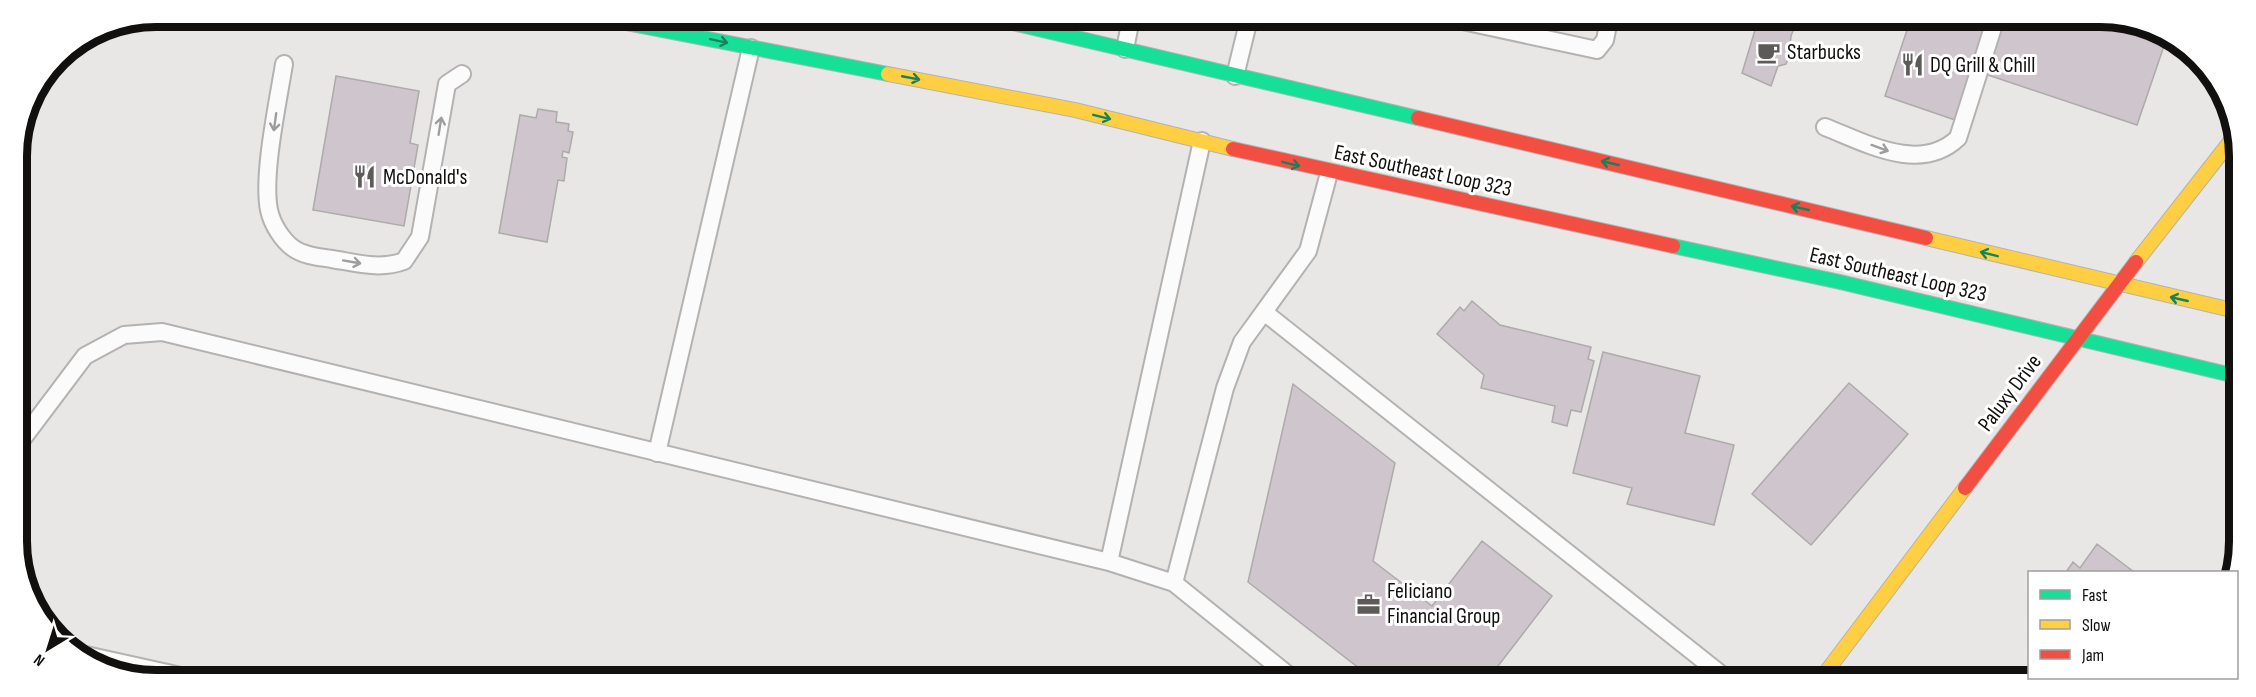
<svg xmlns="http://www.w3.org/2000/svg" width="2256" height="697" font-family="'Sofia Sans Condensed',sans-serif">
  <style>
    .building { fill: #cfc5cc; stroke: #acaaaa; stroke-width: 1.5 }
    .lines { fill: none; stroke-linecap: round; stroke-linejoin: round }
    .lane-casing { stroke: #b4b2b1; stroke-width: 20 }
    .fast-casing { stroke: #b4b2b1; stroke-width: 16 }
    .slow-casing { stroke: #b4b2b1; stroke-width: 16 }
    .jam-casing { stroke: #b4b2b1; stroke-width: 16 }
    .lane { stroke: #fcfbfb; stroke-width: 16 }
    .fast { stroke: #16e098; stroke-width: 14 }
    .slow { stroke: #ffcf43; stroke-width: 14 }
    .jam { stroke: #f24e42; stroke-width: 14 }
    .oneway { stroke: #14825a }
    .oneway2 { stroke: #9e9d9d }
    .labels { text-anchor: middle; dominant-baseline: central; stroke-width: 6; stroke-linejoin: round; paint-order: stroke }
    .poi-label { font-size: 22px; fill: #11100f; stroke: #fff; text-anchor: start }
    .street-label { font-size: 22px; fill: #11100f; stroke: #fff }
    .rim { fill: none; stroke: #11100f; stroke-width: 8 }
  </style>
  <rect width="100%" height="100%" fill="#e9e7e5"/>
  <!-- building -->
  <path class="building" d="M1758,20l39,1 -6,15 -2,21 -3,7 -8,2 -7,20 -29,-13z
    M1910,21h82l-34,100 -73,-25z
    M2004,21h133l29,19 -29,85 -152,-51z
    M336,76l83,15 -9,52 8,2 -14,81 -91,-16z
    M538,109l19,3 -1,10 13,2 -1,7 5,1 -4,21 -6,-2 -1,6 5,1 -3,23 -6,-1 -11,62 -48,-9 21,-118 16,3z
    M17,177l10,7 -10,14z
    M1472,301l28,24 91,22 -3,12 6,2 -13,51 -10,-2 -4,16 -15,-4 3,-16 -74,-18 3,-13 -47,-41 23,-27 4,4z
    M1603,352l97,24 -15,57 49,12 -20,80 -87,-21 5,-16 -59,-15z
    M1849,383l59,51 -97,111 -59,-51z
    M1293,384l102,79 -22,98 59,45 50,-65 70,55 -64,83h-115l-125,-97z
    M2097,544l37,28h-68l7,-10 7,6z"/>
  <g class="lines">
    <defs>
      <path id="lane" d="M1458,20l139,30 8,-10 4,-20
        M1125,49l6,-30
        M284,64c-6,38 -22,111 -15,146 3,14 13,30 24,38 11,8 26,9 39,11 25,4 48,11 72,2l16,-24 27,-153 15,-10
        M1235,76l14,-57
        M1825,127c41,16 95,47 133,11l37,-117
        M1264,312l463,367
        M18,445l67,-89 39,-21 38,-3 947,230 65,21 118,95
        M657,453l94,-405
        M1109,562l93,-421
        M1174,583l51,-195 17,-46 66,-91 21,-78
        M86,655l95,21"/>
      <path id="fast" d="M600,18l288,56
        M996,19l422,99
        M1673,246l167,36 396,94"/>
      <path id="slow" d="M888,74l187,36 158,39
        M1926,238l310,73
        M2136,262l101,-129
        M1820,680l145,-192"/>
      <path id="jam" d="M1418,118l508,120
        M1233,149l440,97
        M1965,488l171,-226"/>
    </defs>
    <!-- lane casing -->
    <use href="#lane" class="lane-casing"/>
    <!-- fast casing -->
    <use href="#fast" class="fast-casing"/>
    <!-- slow casing -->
    <use href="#slow" class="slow-casing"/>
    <!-- jam casing -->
    <use href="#jam" class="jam-casing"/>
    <!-- lane -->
    <use href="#lane" class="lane"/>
    <!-- fast -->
    <use href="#fast" class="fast"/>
    <!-- slow -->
    <use href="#slow" class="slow"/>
    <!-- jam -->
    <use href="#jam" class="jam"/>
  </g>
  <!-- one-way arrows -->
  <defs><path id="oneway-shaft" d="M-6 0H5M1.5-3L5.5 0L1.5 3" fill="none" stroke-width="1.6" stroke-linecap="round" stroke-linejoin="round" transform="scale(1.5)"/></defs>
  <g class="oneway">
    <use href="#oneway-shaft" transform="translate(719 41) rotate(12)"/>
    <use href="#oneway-shaft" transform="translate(911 78) rotate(11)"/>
    <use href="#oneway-shaft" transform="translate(1102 117) rotate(14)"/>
    <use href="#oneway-shaft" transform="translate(1610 163) rotate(-167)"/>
    <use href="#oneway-shaft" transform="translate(1291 164) rotate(14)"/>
    <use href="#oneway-shaft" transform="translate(1800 208) rotate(-167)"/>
    <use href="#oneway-shaft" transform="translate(1989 254) rotate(-166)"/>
    <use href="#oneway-shaft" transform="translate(2179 299) rotate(-167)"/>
  </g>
  <g class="oneway2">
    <use href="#oneway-shaft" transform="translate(275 122) rotate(98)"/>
    <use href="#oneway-shaft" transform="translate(440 126) rotate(-81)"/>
    <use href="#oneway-shaft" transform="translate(1880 148) rotate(20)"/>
    <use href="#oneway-shaft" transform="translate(352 262) rotate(10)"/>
  </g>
  <!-- icons -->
  <defs>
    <symbol id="cafe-bare" viewBox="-9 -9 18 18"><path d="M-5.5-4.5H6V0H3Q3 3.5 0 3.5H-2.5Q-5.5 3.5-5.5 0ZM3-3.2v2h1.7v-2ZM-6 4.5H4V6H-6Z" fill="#5d5b5a" stroke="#fff" stroke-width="2.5" paint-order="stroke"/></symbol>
    <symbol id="restaurant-bare" viewBox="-9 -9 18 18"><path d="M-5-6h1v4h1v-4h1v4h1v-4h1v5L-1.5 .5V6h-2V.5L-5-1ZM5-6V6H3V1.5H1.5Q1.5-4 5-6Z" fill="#5d5b5a" stroke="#fff" stroke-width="2.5" paint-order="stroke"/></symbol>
    <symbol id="office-bare" viewBox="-9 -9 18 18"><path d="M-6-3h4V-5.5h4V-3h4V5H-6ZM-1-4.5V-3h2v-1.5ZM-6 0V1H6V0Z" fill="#5d5b5a" stroke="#fff" stroke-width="2.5" paint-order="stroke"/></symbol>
  </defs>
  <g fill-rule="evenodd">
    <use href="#cafe-bare" x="1752" y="36" width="33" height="33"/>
    <use href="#restaurant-bare" x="1896" y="48" width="33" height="33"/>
    <use href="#restaurant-bare" x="348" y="160" width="33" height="33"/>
    <use href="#office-bare" x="1352" y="588" width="33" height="33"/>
  </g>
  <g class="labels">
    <!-- poi labels -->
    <g class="poi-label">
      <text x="1787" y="52">Starbucks</text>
      <text x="1930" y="65">DQ Grill &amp; Chill</text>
      <text x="383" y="177">McDonald's</text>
      <text x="1387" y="591">Feliciano<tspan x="1387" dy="25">Financial Group</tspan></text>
    </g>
    <!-- street labels -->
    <g class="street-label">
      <text transform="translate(1423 171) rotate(12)">East Southeast Loop 323</text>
      <text transform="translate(1898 275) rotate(13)">East Southeast Loop 323</text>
      <text transform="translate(2010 393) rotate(-53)">Paluxy Drive</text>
    </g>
  </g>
  <!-- crop -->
  <path d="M0 0H2256V697H0ZM156 27H2100A129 129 0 0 1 2229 156V541A129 129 0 0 1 2100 670H156A129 129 0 0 1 27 541V156A129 129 0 0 1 156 27Z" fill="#fff" fill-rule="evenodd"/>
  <path class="rim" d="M156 27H2100A129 129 0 0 1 2229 156V541A129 129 0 0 1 2100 670H156A129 129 0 0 1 27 541V156A129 129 0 0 1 156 27Z"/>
  <!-- legend -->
  <rect x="2028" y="571" width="210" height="108" fill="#ffffff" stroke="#a09f9f" stroke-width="1.5"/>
  <rect x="2040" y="590" width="30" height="9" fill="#16e098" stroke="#a09f9f" stroke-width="1.5"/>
  <text x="2082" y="601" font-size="18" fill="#11100f">Fast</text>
  <rect x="2040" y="620" width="30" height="9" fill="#ffcf43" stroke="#a09f9f" stroke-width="1.5"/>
  <text x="2082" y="631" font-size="18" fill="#11100f">Slow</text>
  <rect x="2040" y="650" width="30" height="9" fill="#f24e42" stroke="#a09f9f" stroke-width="1.5"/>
  <text x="2082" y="661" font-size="18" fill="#11100f">Jam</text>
  <!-- north arrow -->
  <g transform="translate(48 649) rotate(218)" stroke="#ffffff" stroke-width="4.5" paint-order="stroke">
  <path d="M0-4.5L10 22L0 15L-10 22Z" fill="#11100f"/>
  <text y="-9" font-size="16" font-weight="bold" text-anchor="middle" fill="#11100f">N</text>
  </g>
</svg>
